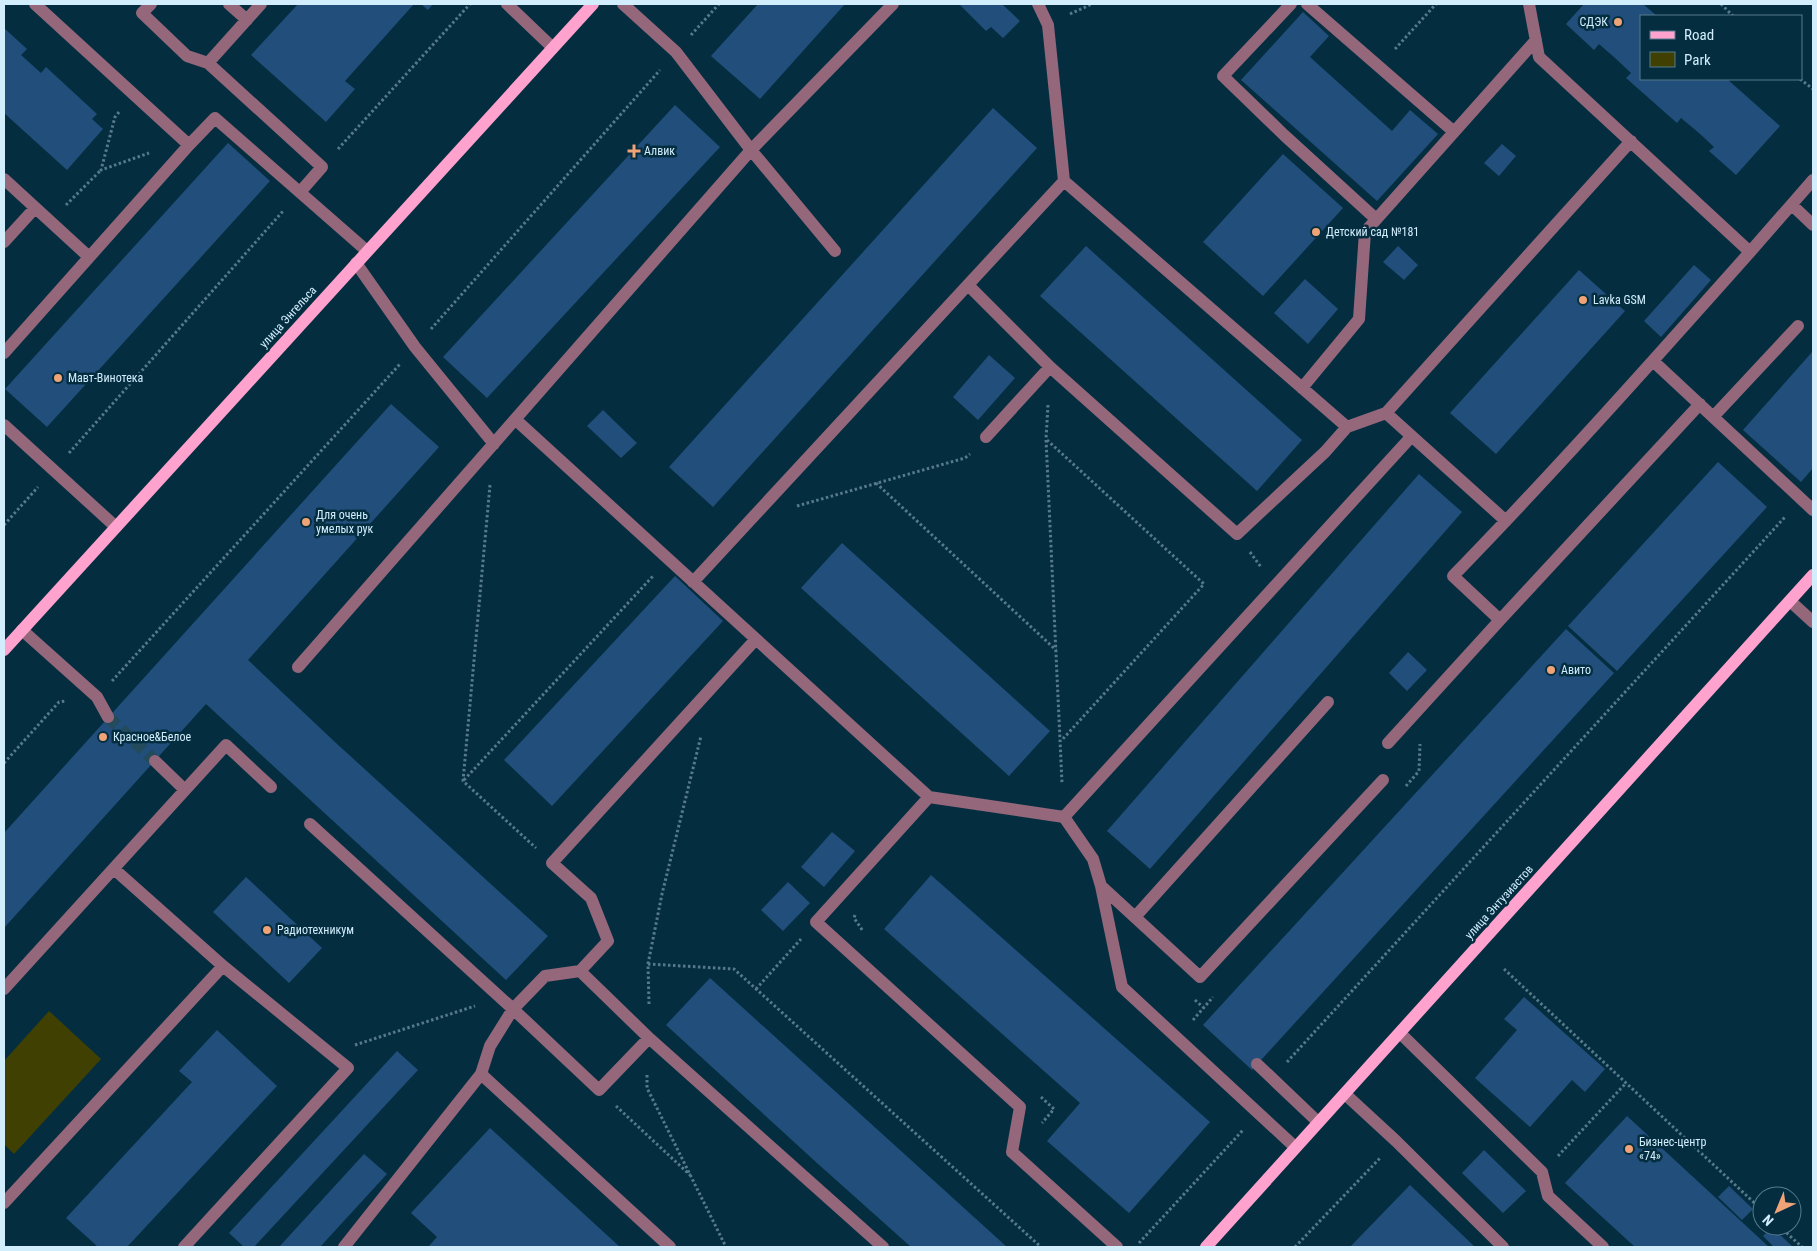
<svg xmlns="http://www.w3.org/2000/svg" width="1817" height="1251" font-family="'Roboto Condensed',sans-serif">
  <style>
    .green { fill: #3f4001 }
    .building { fill: #214e7b }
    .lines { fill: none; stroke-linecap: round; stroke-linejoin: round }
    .minor-tunnel { stroke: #234b5c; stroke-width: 12; stroke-dasharray: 12 6; stroke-linecap: butt }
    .path { stroke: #567a8b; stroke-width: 3; stroke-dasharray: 2.5 2.5; stroke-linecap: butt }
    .minor { stroke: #94677b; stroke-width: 12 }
    .major { stroke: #ffa2cd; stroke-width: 12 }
    .poi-dot { fill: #efa376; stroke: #042e40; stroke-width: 2 }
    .labels { text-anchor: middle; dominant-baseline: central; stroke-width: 5; stroke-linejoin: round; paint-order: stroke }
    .poi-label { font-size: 12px; fill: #d2eefd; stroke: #042e40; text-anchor: start }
    .street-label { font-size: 12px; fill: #d2eefd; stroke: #042e40 }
  </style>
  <rect width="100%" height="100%" fill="#042e40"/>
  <!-- green -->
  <path class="green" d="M49,1011l52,48 -87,95 -10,-10v-83z"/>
  <!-- building -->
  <path class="building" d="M298,4h116l-69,77 10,8 -29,33 -75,-67z
    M421,4h12l-5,6z
    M758,4h87l-85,95 -49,-43z
    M959,4h43l18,17 -17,17 -12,-11 -5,4z
    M1584,4h59l14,12h-16v63h86l53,47 -44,49 -27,-24 5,-4 -15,-14 -18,-15 -4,5 -51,-45 5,-5 -16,-15 -16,-14 -5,6 -28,-26z
    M1303,12l26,24 -19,21 82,74 18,-21 28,24 -61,67 -136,-121z
    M4,28l23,21 -6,6 20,18 5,-6 51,47 -5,5 11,10 -36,41 -63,-57z
    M675,105l45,42 -233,251 -44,-41z
    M993,108l44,40 -324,359 -44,-40z
    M228,143l42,38 -223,246 -42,-38z
    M1502,144l14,12 -17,20 -15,-13z
    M1283,154l60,54 -80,88 -60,-54z
    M1086,246l216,194 -45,51 -217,-195z
    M1398,246l20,19 -14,15 -21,-18z
    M1694,265l17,15 -50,57 -17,-16z
    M1579,270l46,41 -129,143 -46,-41z
    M1305,279l33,30 -30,35 -34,-31z
    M1813,351v117l-12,14 -58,-52z
    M989,355l26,23 -37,42 -25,-23z
    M391,404l48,43 -191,213 88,83 212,193 -42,44 -300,-276 -202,224v-95z
    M603,410l34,33 -16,15 -34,-32z
    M1718,462l49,45 -150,164 -49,-45z
    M1419,474l43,38 -312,357 -43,-38z
    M842,543l208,188 -41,45 -208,-188z
    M675,576l48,45 -171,185 -48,-46z
    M1566,629l48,44 -362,397 -49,-45z
    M1408,652l19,18 -20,21 -18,-18z
    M832,832l23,19 -31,36 -23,-20z
    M931,875l279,247 -81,91 -82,-72 33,-38 -196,-174z
    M246,877l76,71 -33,35 -76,-71z
    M788,882l22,21 -27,28 -22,-21z
    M710,978l297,269h-96l-94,-84 -151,-138z
    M1524,997l81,72 -20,23 -13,-12 -42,47 -55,-49 42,-48 -13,-11z
    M217,1030l60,56 -150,161h-29l-32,-29 126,-136 -13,-11z
    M397,1051l21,19 -164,177h-10l-15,-14z
    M1627,1116l142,131h-134l-70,-64z
    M490,1128l130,119h-192l9,-10 -26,-24z
    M1484,1150l42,41 -23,22 -41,-40z
    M364,1154l23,20 -67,73h-41z
    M1410,1185l65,62h-125z
    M1729,1186l24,23 -11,11 -24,-23z
    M1772,1227l21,20h-19l-11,-11z"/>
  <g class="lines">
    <!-- minor-tunnel -->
    <path class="minor-tunnel" d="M108,717l47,44"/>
    <!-- path -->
    <path class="path" d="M1721,4l12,12
      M1070,14l22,-10
      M691,35l28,-31
      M1395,49l41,-45
      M1800,79l13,10
      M119,112l-4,5 -14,53 48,-17
      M338,149l132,-145
      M66,205l35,-35
      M431,329l229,-259
      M1048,405l-2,34 16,344
      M1047,440l157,144 -143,157
      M69,453l215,-243
      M876,483l180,167
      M490,485l-27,296 73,67
      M797,506l168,-48 5,-4
      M4,525l34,-38
      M1250,552l11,15
      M112,681l288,-317
      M4,763l55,-61 7,-1
      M464,780l189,-204
      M1406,786l13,-15 1,-27
      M855,915l-1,3 9,13
      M648,964l86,5 307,278
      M1504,969l258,241
      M756,989l45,-50
      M1195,1000l9,8
      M649,1004l-1,-40 14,-70 39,-158
      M1193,1020l20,-23
      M355,1045l120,-39
      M1287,1062l498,-545
      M647,1075v13l79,159
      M1041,1097l13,12 -12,14
      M616,1106l74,69
      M1558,1156l68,-73
      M1779,1226l23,21
      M1139,1243l104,-113
      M1295,1247l86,-90"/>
    <!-- minor -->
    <path class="minor" d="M35,4l154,141
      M151,4l-9,9 45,43 21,7
      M229,4l18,16
      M261,4l-53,59 114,104 -21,24
      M507,4l45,43
      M623,4l53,48 75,98 84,101
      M1038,4l10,21 16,156 283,246 39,-14 120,108
      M1291,4l-68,72 61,59 92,84
      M1307,4l146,127
      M4,179l85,78
      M1792,205l21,20
      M4,242l31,-34
      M1750,252l63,-72
      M356,263l59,84 79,97
      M968,285l82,82 187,167 88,-82 22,-25
      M4,353l185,-208 26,-27 152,133
      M1653,361l160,149
      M1302,388l57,-69 6,-87 171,-192
      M1386,413l245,-272
      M1713,417l85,-91
      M516,420l413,377 135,20
      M4,425l112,102
      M986,437l64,-70
      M693,582l371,-401
      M1790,601l23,21
      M1500,620l200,-216
      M22,630l75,67 11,20
      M298,667l453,-517 142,-146
      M1388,743l112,-123 -47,-44c102,-105 200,-215 297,-324l-211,-195 -10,-53
      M155,761l30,29
      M929,797l-113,125 204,185 -8,45 105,95
      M310,824l203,185 32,-33 35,-5 69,67 234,209
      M114,869l109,97 125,102 -164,179
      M1101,886l99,91 183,-197
      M1135,917l193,-215
      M580,971l28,-30 -17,-43 -39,-35 204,-224
      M4,989l222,-244 45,42
      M1400,1033l142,139 6,24 55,51
      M1257,1064l61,58
      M481,1074l9,-28 23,-37 86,81 50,-52
      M1345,1094l51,47 107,106
      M1295,1147l-173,-160 -21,-101 -8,-27 -29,-42 347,-380
      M4,1203l219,-237
      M344,1247l137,-173 189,173"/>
    <!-- major -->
    <path class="major" d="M4,650l589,-646
      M1206,1247l607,-672"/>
  </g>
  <!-- markers -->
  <g class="poi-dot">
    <circle cx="1618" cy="22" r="5"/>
    <path d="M631.5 143.5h5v5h5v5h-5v5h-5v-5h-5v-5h5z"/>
    <circle cx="1316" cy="232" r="5"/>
    <circle cx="1583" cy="300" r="5"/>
    <circle cx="58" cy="378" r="5"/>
    <circle cx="306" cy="522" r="5"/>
    <circle cx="1551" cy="670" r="5"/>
    <circle cx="103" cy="737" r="5"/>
    <circle cx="267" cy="930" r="5"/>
    <circle cx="1629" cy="1149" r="5"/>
  </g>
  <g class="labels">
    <!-- poi labels -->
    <g class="poi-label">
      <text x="1608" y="22" text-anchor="end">СДЭК</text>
      <text x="644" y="151">Алвик</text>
      <text x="1326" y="232">Детский сад №181</text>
      <text x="1593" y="300">Lavka GSM</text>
      <text x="68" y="378">Мавт-Винотека</text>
      <text x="316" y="515">Для очень<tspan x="316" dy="14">умелых рук</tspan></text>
      <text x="1561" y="670">Авито</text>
      <text x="113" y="737">Красное&amp;Белое</text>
      <text x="277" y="930">Радиотехникум</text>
      <text x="1639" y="1142">Бизнес-центр<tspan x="1639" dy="14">«74»</tspan></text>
    </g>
    <!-- street labels -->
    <g class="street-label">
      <text transform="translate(288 317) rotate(-48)">улица Энгельса</text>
      <text transform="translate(1499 902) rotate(-48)">улица Энтузиастов</text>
    </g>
  </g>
  <!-- border -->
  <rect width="1817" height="1251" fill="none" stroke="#d2eefd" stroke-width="10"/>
  <!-- legend -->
  <rect x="1640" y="15" width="162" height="65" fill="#042e40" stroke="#567b8c"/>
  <rect x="1650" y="31" width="25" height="8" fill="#ffa2cd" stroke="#567b8c"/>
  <text x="1684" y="40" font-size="15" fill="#d2eefd">Road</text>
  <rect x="1650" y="52" width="25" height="15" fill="#3f4001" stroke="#567b8c"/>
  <text x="1684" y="65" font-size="15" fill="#d2eefd">Park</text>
  <!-- north arrow -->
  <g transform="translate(1777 1211) rotate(224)"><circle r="24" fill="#042e40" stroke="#567b8c"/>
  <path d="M0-4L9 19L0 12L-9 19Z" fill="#efa376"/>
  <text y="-8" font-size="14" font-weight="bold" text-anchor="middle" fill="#d2eefd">N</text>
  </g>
</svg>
